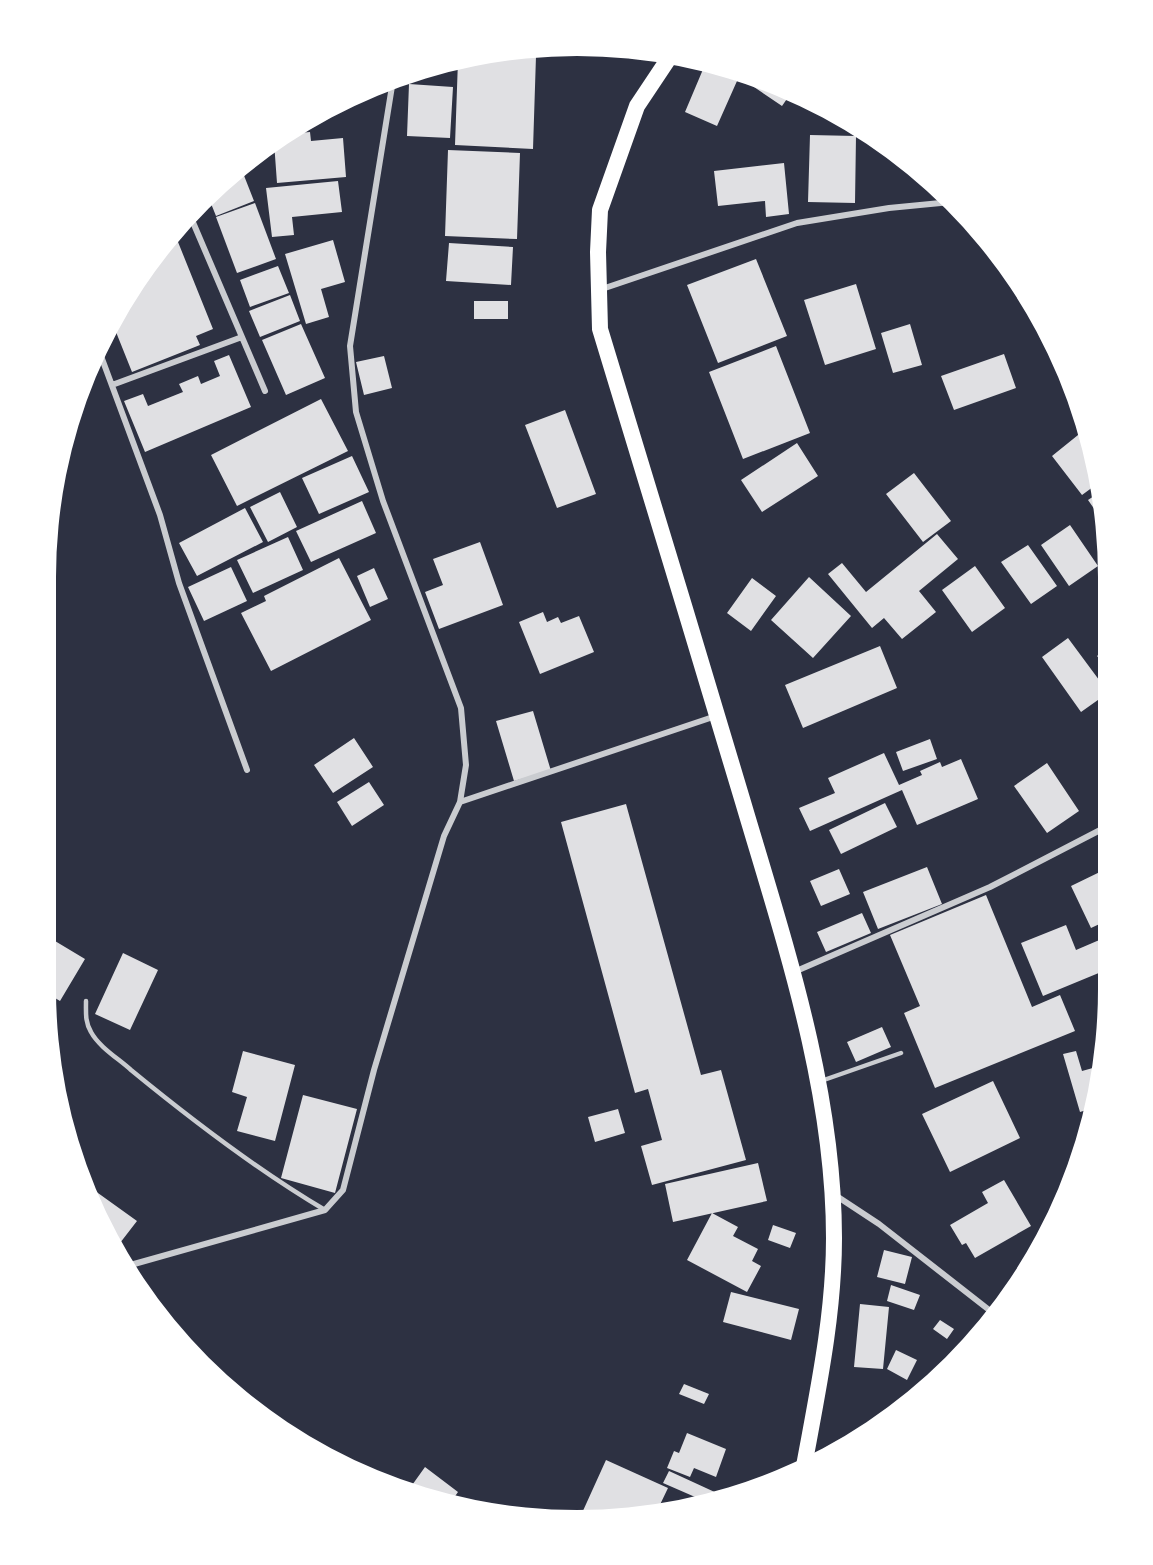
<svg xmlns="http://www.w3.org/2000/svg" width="1153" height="1565" font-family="Cabin,sans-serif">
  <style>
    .building { fill: #e0e0e3 }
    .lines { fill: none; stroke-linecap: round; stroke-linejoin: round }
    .service { stroke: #caccd0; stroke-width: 4.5 }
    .minor { stroke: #caccd0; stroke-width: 6 }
    .trunk { stroke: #fff; stroke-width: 16 }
  </style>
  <rect width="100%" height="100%" fill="#2d3142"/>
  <!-- building -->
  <path class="building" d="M495,54l41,2 -3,93 -78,-4 3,-85z
    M704,67l33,14 -20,45 -32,-14z
    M726,68l21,5 44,20 -9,13z
    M409,84l44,3 -3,51 -43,-2z
    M310,132l1,9 32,-3 3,39 -69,6 -3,-41 13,-8z
    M810,135l46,1 -1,67 -47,-1z
    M448,150l72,3 -3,86 -72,-3z
    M784,163l5,51 -23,3 -1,-16 -47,5 -4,-35z
    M243,173l11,28 -38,15 -6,-15 22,-24z
    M338,181l4,31 -50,5 2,18 -22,2 -6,-49z
    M255,203l21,56 -39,14 -21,-56z
    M176,237l37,92 -17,7 4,9 -68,27 -18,-45 20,-45z
    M333,240l12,42 -24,7 8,28 -23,7 -21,-70z
    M449,243l64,4 -2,38 -65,-4z
    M756,259l31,77 -69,27 -31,-78z
    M278,266l11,27 -39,14 -10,-27z
    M856,284l20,65 -51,16 -21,-65z
    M290,295l10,26 -40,16 -11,-26z
    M474,301h34v18h-34z
    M301,324l24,54 -39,17 -24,-55z
    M910,324l12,41 -29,8 -12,-40z
    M776,346l34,87 -67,26 -34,-87z
    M1004,354l12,34 -62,22 -13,-34z
    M229,355l22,52 -106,45 -21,-51 19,-7 5,12 35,-14 -4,-8 19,-8 3,8 19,-8 -6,-15z
    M384,356l8,32 -28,7 -8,-33z
    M321,399l27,52 -111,55 -26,-51z
    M565,410l31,84 -39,14 -32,-83z
    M1083,431l14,53 -15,11 -30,-39z
    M797,443l21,33 -56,36 -21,-32z
    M352,456l17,36 -50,22 -17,-36z
    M914,473l37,48 -28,21 -37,-48z
    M280,492l17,35 -29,15 -18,-35z
    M1100,492l3,15 1,16 -16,-23z
    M362,501l14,32 -65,29 -15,-31z
    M245,508l18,34 -66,34 -18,-33z
    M1070,525l28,41 -29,20 -28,-41z
    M937,534l21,25 -39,32 17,21 -34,27 -18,-21 -12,10 -44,-54 14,-11 24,29z
    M288,537l15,33 -50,23 -16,-33z
    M480,542l23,63 -64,24 -14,-37 18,-7 -10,-26z
    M1028,545l29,41 -26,18 -30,-42z
    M339,558l32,62 -100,51 -30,-58 25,-12 -2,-5z
    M975,566l30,42 -33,24 -30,-42z
    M231,567l16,34 -43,20 -16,-34z
    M374,568l14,31 -18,8 -13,-31z
    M809,577l42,39 -38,42 -42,-38z
    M752,578l24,18 -25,35 -24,-18z
    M543,612l4,10 11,-5 3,6 18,-7 15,36 -54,22 -21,-52z
    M1068,638l37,50v7l-24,17 -39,-55z
    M880,646l17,42 -94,40 -18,-43z
    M1104,650v14l-7,-8z
    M533,711l18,60 -37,10 -18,-60z
    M354,738l19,29 -40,26 -19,-28z
    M930,739l7,20 -34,12 -7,-19z
    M884,753l15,32 23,-10 -2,-4 20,-9 2,5 19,-8 17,40 -61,26 -15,-35 -92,41 -11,-23 36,-15 -7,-15z
    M1047,763l32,48 -32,22 -33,-47z
    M369,782l15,23 -32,21 -15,-24z
    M885,803l12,24 -56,27 -12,-24z
    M626,804l75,271 20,-5 25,90 -94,25 -11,-39 21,-6 -14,-51 -13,4 -74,-271z
    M927,867l15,37 -64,25 -15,-37z
    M839,869l11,25 -29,12 -11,-25z
    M1106,869v52l-15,7 -20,-42z
    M986,895l46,112 28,-12 15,36 -140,57 -31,-75 16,-7 -30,-71z
    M862,913l9,20 -45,19 -9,-20z
    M1066,925l10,25 28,-12 2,32 -63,26 -22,-53z
    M45,935l40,24 -25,42 -15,-9z
    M123,953l35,17 -28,60 -35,-16z
    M882,1027l9,20 -35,15 -9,-20z
    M243,1051l52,14 -20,76 -38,-10 10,-34 -15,-5z
    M1076,1051l6,20 18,-5 -7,42 -13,4 -17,-58z
    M993,1081l27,57 -70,34 -28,-58z
    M303,1095l54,14 -22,84 -54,-15z
    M618,1109l7,24 -30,9 -7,-25z
    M758,1163l9,38 -94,21 -8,-38z
    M1004,1180l27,46 -56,32 -9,-15 -4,2 -12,-20 38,-22 -6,-11z
    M91,1188l46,33 -17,22 -6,-4z
    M712,1213l26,14 -5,9 25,13 -6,12 9,5 -14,26 -60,-32z
    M773,1225l23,8 -6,15 -22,-8z
    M884,1250l28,7 -7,27 -28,-7z
    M891,1285l29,10 -6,15 -27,-9z
    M731,1292l68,17 -8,31 -68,-18z
    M860,1304l29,3 -6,62 -29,-2z
    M940,1320l14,9 -7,10 -14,-10z
    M896,1350l21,10 -10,20 -20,-11z
    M684,1384l25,10 -5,10 -25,-10z
    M687,1433l39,16 -10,28 -22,-9 -4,9 -23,-9 7,-17 5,2z
    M606,1460l62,28 -12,25 -10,2 -64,-2z
    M425,1467l33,25 -7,10 -41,-14z
    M669,1471l50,23 -1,2 -16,4 -39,-17z"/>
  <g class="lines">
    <!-- service -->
    <path class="service" d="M86,1001c0,12 -1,21 5,31 8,15 28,27 40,38 61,50 126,100 194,140
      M821,1081l80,-28"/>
    <!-- minor -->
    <path class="minor" d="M393,80l-43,266 6,66 27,89 78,207 5,57 -6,37
      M192,220l73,171
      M602,289l195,-66 92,-15 62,-6
      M101,356l59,159 19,68 68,187
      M112,385l130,-48
      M794,972l196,-85 116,-60
      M835,1195l44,29 114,89
      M127,1266l198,-56 18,-20 31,-120 70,-234 16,-34 256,-86"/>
    <!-- trunk -->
    <path class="trunk" d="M671,55l-34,51 -37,104 -2,42 2,77c48,158 96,315 143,473 42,142 91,287 91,436 0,77 -16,152 -30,228"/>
  </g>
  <!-- crop -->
  <path d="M0 0H1153V1565H0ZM577 56H577A521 521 0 0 1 1098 577V989A521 521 0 0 1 577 1510H577A521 521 0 0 1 56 989V577A521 521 0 0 1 577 56Z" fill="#fff" fill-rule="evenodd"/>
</svg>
